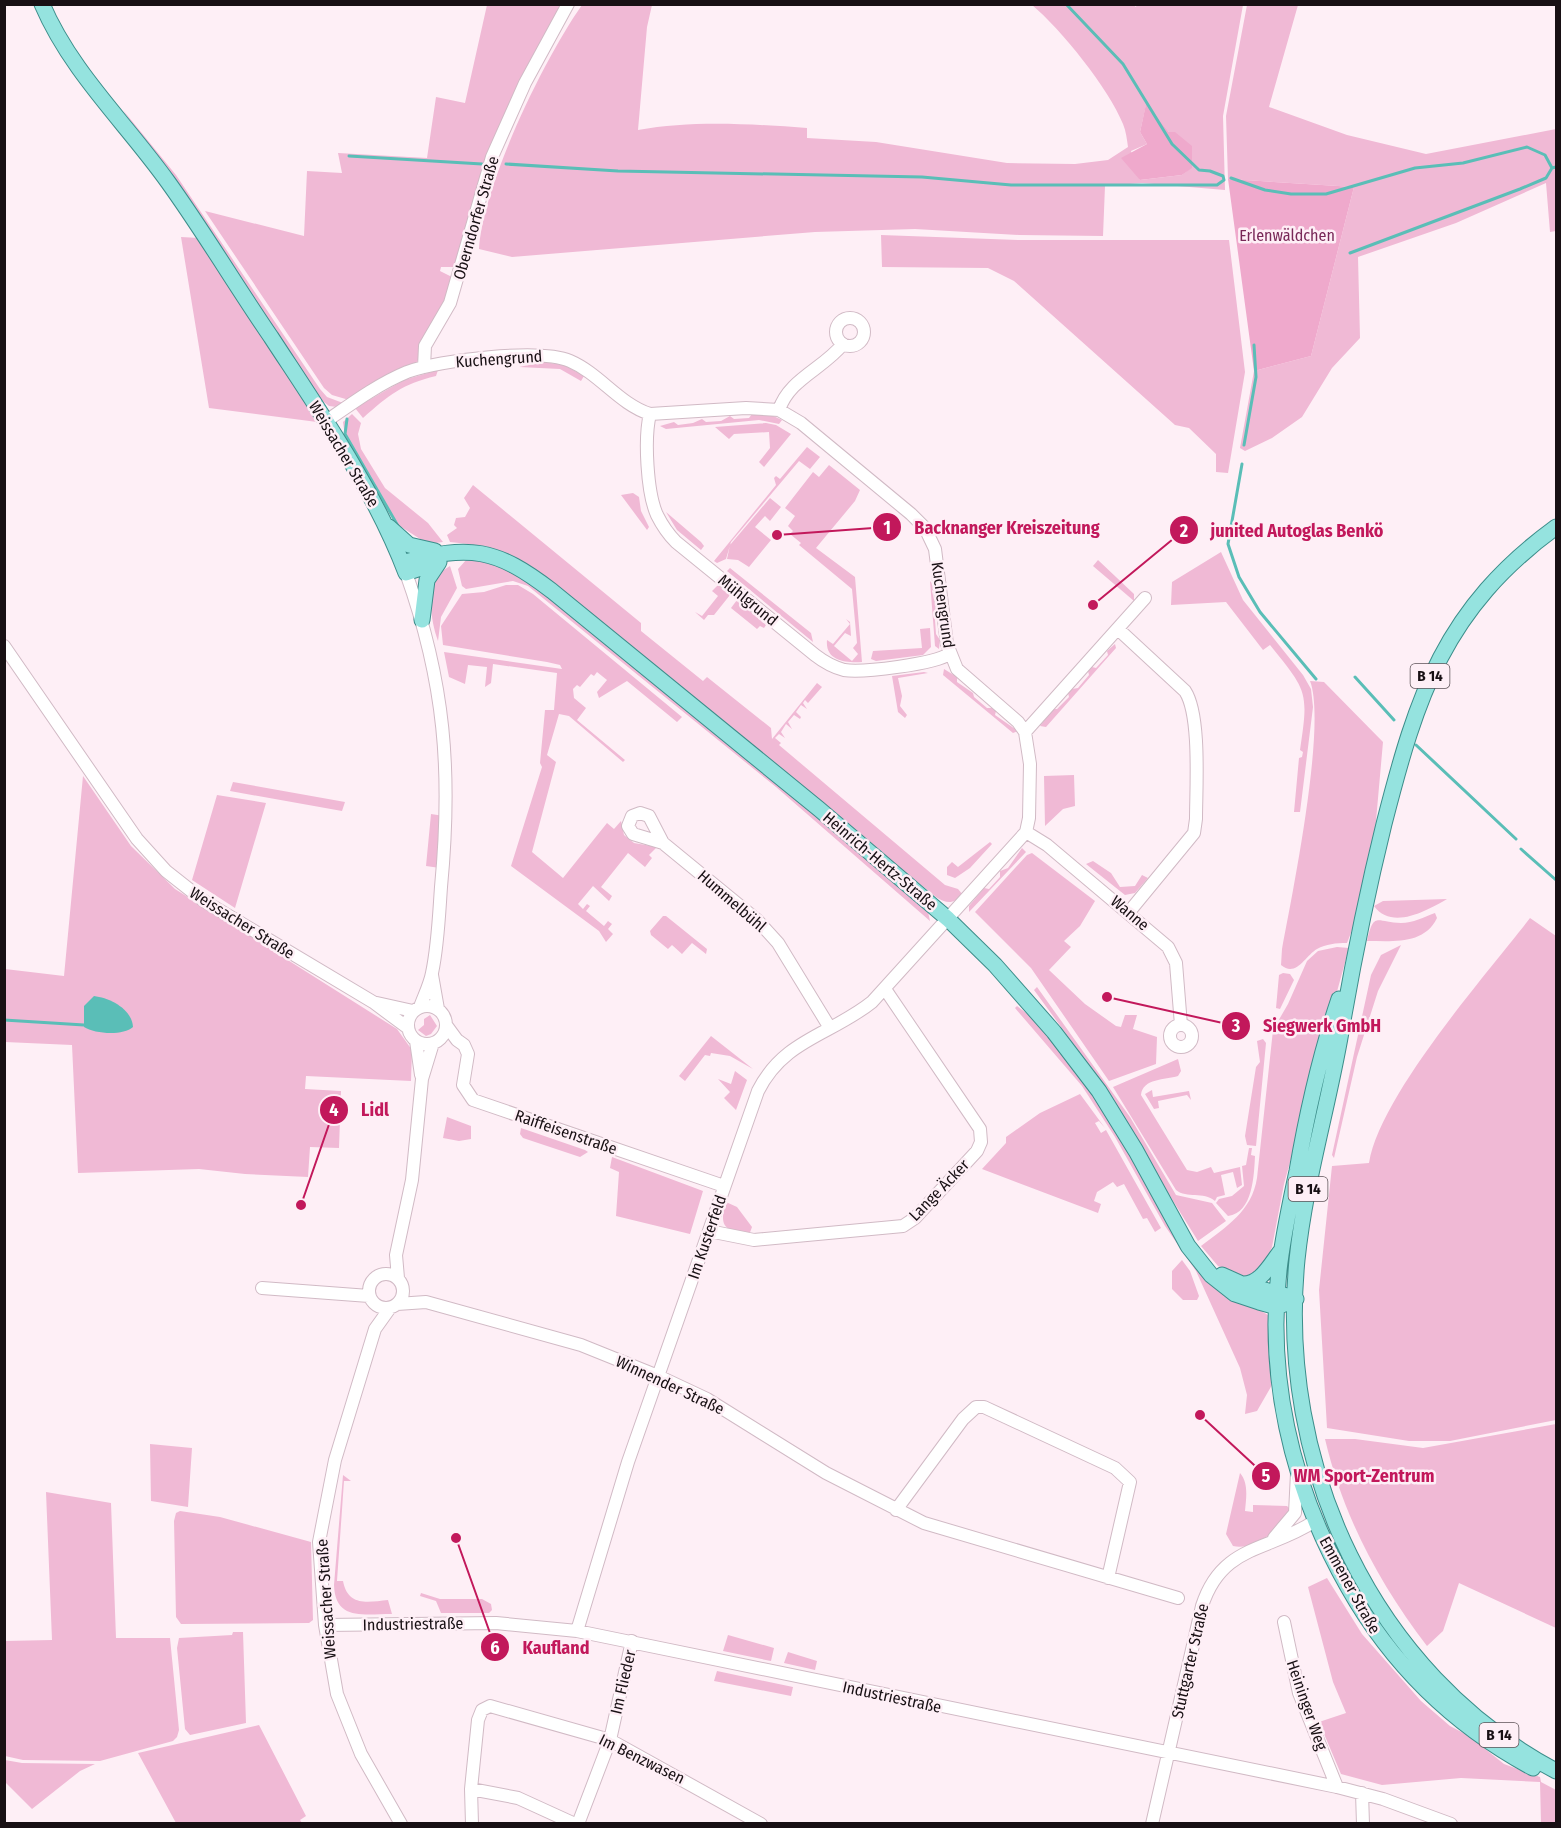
<svg xmlns="http://www.w3.org/2000/svg" width="1561" height="1828" font-family="'Fira Sans Condensed',sans-serif">
  <style>
    .green { fill: #f0b9d5; fill-rule: evenodd }
    .forest { fill: #efa9cc }
    .water { fill: #5abeb7 }
    .lines { fill: none; stroke-linecap: round; stroke-linejoin: round }
    .stream { stroke: #5abeb7; stroke-width: 3 }
    .minor-casing { stroke: #d1bac5; stroke-width: 14 }
    .major-casing { stroke: #3c8d8a; stroke-width: 17 }
    .minor { stroke: #fff; stroke-width: 12 }
    .major { stroke: #95e3df; stroke-width: 15 }
    .labels { text-anchor: middle; dominant-baseline: central; stroke-width: 5; stroke-linejoin: round; paint-order: stroke }
    .shield { fill: #feeff6; stroke: #5d5358; stroke-width: 1.5 }
    .shield-label { font-size: 15px; font-weight: bold; fill: #181014 }
    .street-label { font-size: 16px; fill: #181014; stroke: #feeff6 }
    .park-label { font-size: 16px; fill: #792858; stroke: #feeff6 }
    .leader { fill: none; stroke: #c2185b; stroke-width: 2 }
    .callout-dot { fill: #c2185b; stroke: #feeff6; stroke-width: 2 }
    .mark-label { font-size: 18px; text-anchor: middle; font-weight: bold; fill: #fff }
    .callout-label { font-size: 18px; text-anchor: middle; font-weight: bold; fill: #c2185b; stroke: #feeff6; stroke-width: 5; stroke-linejoin: round; paint-order: stroke }
  </style>
  <rect width="100%" height="100%" fill="#feeff6"/>
  <!-- green -->
  <path class="green" d="M1132,4l4,3 1,-3 106,1 -20,111 2,74 -83,-7 -37,3 -2,50 -84,-1 -104,-6 -100,3 -303,25 -33,-8c4,-65 65,-190 103,-244h70l-5,22 -9,103c54,-10 114,-6 169,-2v10l69,4 131,21 68,1 33,-4 20,-13c-1,-7 -2,-16 -5,-23 -14,-35 -62,-95 -91,-119zM1146,105l23,27 23,35 -10,8 -42,5 -9,-29 16,-7 -7,-12z
    M487,5h77l-40,75 -68,187h-15l-1,4 14,7 -37,84 -68,38 -17,-5 -8,-7 -119,-177 99,25 3,-65 35,2 -4,-20 89,5 9,-61 29,6z
    M1247,5h51l-29,102 78,28 79,19 130,-25v102l-6,1 -4,-49 -90,40 -98,34 2,81 -28,30 -30,49 -30,21 -27,13 -5,-3 14,-77 57,-15 43,-169 -126,-8 -2,-63z
    M123,110l53,65 144,214 7,8 16,6 -6,4 -8,-1 -9,-7z
    M881,235l138,5h210l16,132 -17,101 -12,-1v-18l-27,-26 -14,-3 -161,-144 -26,-13 -106,-1z
    M181,237l18,1 118,184 -108,-14z
    M536,361l28,4 20,11 -3,5 -21,-12 -41,-2 15,-3z
    M438,370l-2,6c-34,8 -47,19 -73,42l-8,-10 49,-28z
    M352,414l9,9 -3,11 3,15 24,39 43,35 15,19 -15,2 -33,-21 -50,-87 -2,-14z
    M752,414h17l13,6 -3,4 -20,-4 -93,9 -6,-3 14,-4 4,3 15,-2 9,-4 4,3 15,-1 9,-5 4,3 15,-1z
    M766,423l10,2 15,9 -27,33 -5,-5 11,-14 -1,-16 -35,2 -5,5 -14,-12z
    M807,447l13,10 -10,12 -11,-8 -68,81 -5,17 -9,4 -3,-2 62,-76 -2,-7 2,-2 4,3z
    M829,465l31,25 -5,11 -39,47 39,29 7,85c-16,1 -37,-1 -35,-22l6,4 17,-20 -4,-5 4,3 1,14 -6,-3 -11,13 18,15 6,-7 -5,-6 4,-5 -5,-54 -53,-44 2,-2 -11,-9 3,-3 -5,-5 7,-10 -10,-8 28,-36 6,5z
    M473,485l168,138v8l62,50 4,-4 64,51 1,11 45,-56 5,4 -14,16 -3,-3 -2,3 4,6 -6,-4 -5,7 5,5 -1,2 -6,-4 -6,7 4,7 -6,-5 -5,8 4,6 -6,-4 -4,4 6,5 -2,2 166,140 13,4 5,6c-10,9 -16,9 -27,2l-411,-333 -39,-18 -36,-4 -3,-7 10,-7 -3,-3 2,-7 9,-1 5,-9 -6,-10z
    M633,493l6,4 2,14 8,16 -2,3 -26,-35z
    M770,498l11,9 -11,14 -5,-5 -10,11 16,13 -22,27 -11,-7 -11,-1 3,-14z
    M666,512l35,30 3,4 -3,4 -24,-20z
    M1221,552l22,48 60,75 8,14 2,18 -13,105h-6l5,-54 3,-1 1,-5 -3,-2c9,-59 7,-59 -30,-105l-7,5 -37,-48 -55,3 1,-23z
    M479,558l34,11 272,217 143,126 2,9 -154,-134 -248,-201 -15,-5 -47,8 -4,-3 -4,-17 9,-10z
    M1098,560l36,34v7l-41,-35z
    M450,566l7,22 -16,29 -3,24c-8,-22 -11,-51 2,-71l2,1z
    M730,568l81,65 2,9 -86,-71z
    M930,581l5,6 -3,4 6,25 -3,4 1,14 4,6 -1,9 -4,-3z
    M506,585h12l15,9 149,123 -5,5 -50,-41 -28,17 -2,-6 10,-12 -10,-8 -3,4 -3,-2 -11,13 -3,-2 -4,4 1,9 12,10 -9,12 48,40 -2,2 -54,-46 -10,-2 -12,41 9,7 -24,90 31,26 44,-55 7,6 7,-8 3,14 10,8 23,4 -8,8 3,3 -7,9 -17,-14 -27,34 11,9 -3,5 -16,-15 -15,18 5,5 4,-5 3,2 -4,5 18,15 4,-5 4,3 -4,5 5,5 -7,8 -7,-11 -88,-65 31,-99 -2,-4 5,-53h9l3,-37 -64,-9 -2,19 -6,4 2,-20 -19,-2 -3,19 -16,-7 -5,-25 118,17 -2,-4 -13,-3 -104,-17 -2,-19 21,-32 22,-2z
    M718,585l12,10 -16,20h-6l-4,5 -9,-8 7,4 16,-20 -6,-5z
    M737,600l29,25 -2,3 -4,-2 -3,3 -26,-21z
    M930,628l1,19 -8,8 -47,6 -5,-2 2,-8 49,-3 -2,-19z
    M1115,644l1,4 -70,79 -6,-1 13,-17h4l12,-12 -1,-4 4,-4 6,-1 11,-13 -1,-4 4,-4 4,1 12,-13 -1,-4z
    M944,669l13,8v5l16,11 1,4 13,11h5l4,3 -1,4 23,16 -5,2 -70,-58z
    M924,672l4,1 -30,5 4,18 -2,10 7,9 -2,3 -7,-6 -6,-36z
    M1310,681l14,1 59,60 -8,90 -21,93 -7,18c-11,0 -21,1 -30,6 -12,7 -21,29 -36,16l1,-16c10,-54 45,-224 28,-268z
    M1074,775l1,31 -12,3 -18,17 -1,-50z
    M83,776l48,70 44,43 222,140 15,21 -1,31 -105,-5 -1,13 36,2 -2,57 -29,-1 -2,30 -63,-3 -46,-5 -121,4 -6,-128 -67,-3v-73l59,7z
    M233,782l112,20 -3,9 -112,-20z
    M217,795l49,8 -31,105 -43,-28z
    M431,814l13,2 -4,52 -14,-2z
    M990,842l2,2 -22,24 -15,10 -8,-3v-8l5,-5 6,5z
    M1022,848l4,4 -57,60v-6l15,-18 5,1 11,-12v-6l8,-3z
    M1032,853l63,48 -15,25 -16,15 7,6 -22,23 36,34 31,22 5,1 4,-12h12l-4,14 24,8 -1,27 -47,17 -78,-113 -56,-56 52,-57z
    M1093,861l18,12 9,14 15,-1 7,-11 6,3 -13,15 -10,2 -39,-31z
    M1447,899c-19,11 -55,32 -73,7l9,-5z
    M1435,913l2,5c-13,27 -44,23 -70,23 7,-31 10,-18 34,-18 12,0 23,-6 34,-10z
    M663,916h3l41,33 -1,5 -14,-11 -10,11 -10,-9 -4,4 -17,-14 -1,-4z
    M1530,918l26,18v484l-106,21h-41l-82,-13 -8,-138 13,-124 37,-3c11,-68 117,-188 161,-245z
    M1401,945l-23,46 -21,66 -23,101 -2,-3 39,-180 10,-20z
    M1337,947l12,1 -65,236 -12,63 -10,23 -19,8 -25,-12 -17,-20c25,-19 51,-35 56,-68l16,-148 15,-26 19,-43 11,-10z
    M1283,973l7,1 4,6 -14,29 -4,-1 3,-33z
    M1037,987l93,130 46,78 36,8 14,18 -28,20 -112,-180 -52,-71z
    M1017,1006c63,47 102,125 139,192 13,24 24,50 41,71l8,9 63,37 4,6 -3,37 3,27 -15,26 -12,3 2,-19 -7,-27 -44,-97 -31,-45 -50,-89 -33,-51 -67,-78z
    M430,1015l7,11 -6,8 -5,2 -8,-6 6,-5v-6z
    M711,1036l42,33 -23,-13 -19,-3 -1,3 -5,-1 -20,26 -6,-5z
    M1263,1039l3,4 -10,103 -9,-1 -2,-9 11,-69 4,-5 -3,-21z
    M1178,1059l3,12 -3,5c-13,4 -35,2 -37,19l46,75 10,2 14,-5 3,6 26,-6 2,18 -5,3 -4,-16 -12,3 4,20 -8,2 -2,4c-12,-10 -28,-2 -39,-11l-63,-103z
    M735,1071l12,9 -11,30 -12,-12 6,-6 -12,-13 13,5z
    M1152,1090l1,7 36,-6 2,9 -4,-5 -29,6 1,7 -5,1 -9,-15z
    M1080,1094l25,34 -6,-7 -4,2 6,10 5,-3 55,98 -6,4 -8,-14 -4,1 -19,-35 -7,3 -4,-5 -16,10 -3,9 7,3 -3,9 -116,-44 24,-26v-6l34,-24z
    M447,1117l24,9v13l-12,2 -16,-3z
    M521,1128l64,22 3,2 -8,5 -57,-19 -3,-4z
    M1249,1148h3l-1,7 4,1c-1,19 -2,57 -27,60l-12,-13 3,-4 13,-3 12,-10 -2,-20 4,-1z
    M612,1157l91,34 -13,43 -74,-18 3,-44 -9,-4z
    M726,1202l11,5 15,20 -3,8c-23,-5 -31,-7 -23,-33z
    M1182,1260l8,11 9,25 -2,4h-14l-11,-11v-18z
    M1556,1424v204l-97,-45 -16,48 -16,15c-48,-63 -84,-130 -102,-207h30l68,9z
    M150,1444l42,4 -4,59 -37,-6z
    M1240,1473c9,10 6,26 5,38l8,1v-7l34,1 3,3c-8,20 -36,42 -57,37l-7,-12z
    M343,1475l8,6h-7l-7,100h6c5,26 25,21 45,19l4,14c-28,0 -57,7 -58,-29z
    M46,1492l65,11 5,135h54l9,92 -2,7 -4,4 -73,20 -77,-1 -18,-4v-115l47,-1z
    M180,1511l40,6 91,25 2,78 -4,3 -128,1 -5,-7 -2,-96 2,-8z
    M1327,1578l35,56 59,67 29,25 19,10 35,28 36,13 1,5 15,8v33h-15l-1,-41 -79,-4 -79,7 -41,-11 -22,-52 27,-9 -13,-31 -25,-95z
    M421,1593l19,6h42l9,5 1,6 -3,3h-48l-5,-12 -16,-5z
    M233,1632h10l3,91 -56,12 -5,-6 -8,-81 2,-10 53,-3z
    M728,1635l46,13 -3,13 -48,-10z
    M788,1652l29,9 -2,9 -31,-7z
    M717,1671l76,16 -2,9 -77,-15z
    M259,1725l47,91 -6,4 2,3h-126l-38,-70z
    M5,1760l17,3 73,1 -15,7 -48,38 -27,-27z"/>
  <!-- forest -->
  <path class="forest" d="M1146,104l23,28h6l17,14v22l-10,7 -42,5 -19,-22 26,-14 -7,-12z
    M1228,179l126,8 -43,169 -57,15z"/>
  <!-- water -->
  <path class="water" d="M94,996c16,2 38,13 39,31 -10,9 -38,7 -49,0v-21z"/>
  <g class="lines">
    <!-- stream -->
    <path class="stream" d="M349,156l133,8
      M506,164l112,7 304,6 89,8h206l7,-5 -1,-4 -13,-5 -11,-1 -27,-26 -49,-80 -57,-60
      M1231,178l34,12 26,4h35l89,-26 48,-5 64,-16 18,8 7,13 4,-1
      M1350,253l170,-64 26,-11 6,-10
      M347,419l-2,15 53,92
      M1244,445l12,-68 -2,-32
      M1242,464l-14,80 11,33 21,35 56,67
      M1355,677l39,43
      M1416,745l100,94
      M1521,849l35,31
      M4,1020l80,5"/>
    <defs>
      <path id="minor" d="M836 332a14 14 0 1 1 28 0a14 14 0 1 1-28 0Z
        M424,367l1,-21 25,-43 42,-146 33,-74 43,-79
        M779,410c10,-31 44,-41 64,-66
        M650,414c-6,24 -3,79 7,101 5,10 11,19 19,27l139,113c9,7 18,12 29,15 18,3 91,-6 105,-16
        M325,422c26,-18 53,-38 82,-50 32,-12 133,-24 163,-11 30,13 49,43 80,53l96,-6 33,2 22,13 110,91 14,14 10,21 12,95 10,25 61,53 7,10 5,32 -1,54 -3,14 -154,170c-41,33 -88,37 -114,89l-130,371 -51,169
        M406,573c39,109 46,199 35,314 -2,28 -3,58 -9,86 -2,11 -8,23 -12,34
        M1118,629l67,62c16,24 11,98 11,128l-2,14 -65,79
        M4,646l133,193 29,32 38,30 169,101 35,26
        M1025,732l120,-134
        M1026,832l21,13 121,102 8,16 5,62
        M663,843l-14,-27 -9,-3 -8,3 -4,10 5,8 30,9 94,77 21,23 52,85
        M432,975l6,34
        M377,1003l36,8
        M408 1025a19 19 0 1 1 38 0a19 19 0 1 1-38 0Z
        M1170 1036a11 11 0 1 1 22 0a11 11 0 1 1-22 0Z
        M446,1025l11,15 7,5 4,9 -5,31 10,15 251,86
        M416,1041l5,34
        M709,1231l45,9 149,-14 12,-8 62,-67 4,-9 -1,-13 -95,-140
        M369 1291a17 17 0 1 1 34 0a17 17 0 1 1-34 0Z
        M398,1278l-2,-23 16,-75 10,-101 11,-36
        M262,1288l107,8
        M397,1304l29,-2 155,43 77,31 49,23 119,74 98,50 254,75
        M390,1308l-15,21 -40,131 -16,82 6,83 12,69 24,60 40,70
        M896,1510l67,-91 13,-12h8l131,61 15,14 -22,96
        M1274,1538l21,-25 2,-40
        M1284,1622l15,71 38,94
        M325,1625l171,-2 81,8 760,156 46,12 68,25
        M471,1789l47,9 57,26
        M1362,1793l1,31
        M472,1824l-1,-35 7,-69 4,-10 8,-4 120,34 151,84
        M578,1824l32,-84 22,-99
        M1152,1824l50,-218c20,-62 66,-54 113,-85"/>
      <path id="major" d="M42,4c29,68 84,119 126,178 36,50 68,104 103,155 49,75 103,152 135,236l27,-9
        M389,527l20,18 26,6
        M1556,527c-112,82 -139,168 -172,297 -17,69 -31,138 -43,208 -13,76 -36,150 -44,228 -20,205 75,413 259,511
        M402,563c68,-19 94,-15 150,28l267,218 129,110 47,46 59,67 45,59 37,60 52,95 23,29 24,19 24,8 18,5 19,-8
        M422,620l5,-40 12,-18
        M1339,999c-19,56 -32,114 -42,172 -6,28 -12,56 -16,84 -17,116 10,232 67,332 44,78 105,138 185,181
        M1222,1275l20,9 45,12
        M1242,1284c18,1 28,-19 38,-32"/>
    </defs>
    <!-- minor casing -->
    <use href="#minor" class="minor-casing"/>
    <!-- major casing -->
    <use href="#major" class="major-casing"/>
    <!-- minor -->
    <use href="#minor" class="minor"/>
    <!-- major -->
    <use href="#major" class="major"/>
  </g>
  <g class="labels">
    <!-- shield labels -->
    <g class="shield">
      <rect x="1410.5" y="664" width="39" height="24" rx="4.5"/>
      <rect x="1288.5" y="1177" width="39" height="24" rx="4.5"/>
      <rect x="1479.5" y="1723" width="39" height="24" rx="4.5"/>
    </g>
    <g class="shield-label">
      <text x="1430" y="676">B 14</text>
      <text x="1308" y="1189">B 14</text>
      <text x="1499" y="1735">B 14</text>
    </g>
    <!-- street labels -->
    <g class="street-label">
      <text transform="translate(476 218) rotate(-74)">Oberndorfer Straße</text>
      <text transform="translate(499 359) rotate(-4)">Kuchengrund</text>
      <text transform="translate(344 454) rotate(59)">Weissacher Straße</text>
      <text transform="translate(748 600) rotate(39)">Mühlgrund</text>
      <text transform="translate(943 605) rotate(82)">Kuchengrund</text>
      <text transform="translate(880 861) rotate(40)">Heinrich-Hertz-Straße</text>
      <text transform="translate(732 901) rotate(41)">Hummelbühl</text>
      <text transform="translate(1130 913) rotate(40)">Wanne</text>
      <text transform="translate(242 923) rotate(32)">Weissacher Straße</text>
      <text transform="translate(566 1132) rotate(19)">Raiffeisenstraße</text>
      <text transform="translate(939 1190) rotate(-46)">Lange Äcker</text>
      <text transform="translate(707 1237) rotate(-71)">Im Kusterfeld</text>
      <text transform="translate(670 1385) rotate(25)">Winnender Straße</text>
      <text transform="translate(1350 1585) rotate(61)">Emmener Straße</text>
      <text transform="translate(326 1599) rotate(-94)">Weissacher Straße</text>
      <text transform="translate(413 1624) rotate(-1)">Industriestraße</text>
      <text transform="translate(1190 1661) rotate(-77)">Stuttgarter Straße</text>
      <text transform="translate(623 1682) rotate(-77)">Im Flieder</text>
      <text transform="translate(892 1697) rotate(12)">Industriestraße</text>
      <text transform="translate(1307 1705) rotate(71)">Heininger Weg</text>
      <text transform="translate(642 1759) rotate(26)">Im Benzwasen</text>
    </g>
    <!-- park labels -->
    <g class="park-label">
      <text x="1287" y="235">Erlenwäldchen</text>
    </g>
  </g>
  <!-- callouts -->
  <path class="leader" d="M777 535L887 527M1093 605L1184 530M1107 997L1236 1026M301 1205L334 1110M1200 1415L1266 1476M456 1538L495 1647"/>
  <g class="callout-dot">
    <circle cx="777" cy="535" r="6"/>
    <circle cx="1093" cy="605" r="6"/>
    <circle cx="1107" cy="997" r="6"/>
    <circle cx="301" cy="1205" r="6"/>
    <circle cx="1200" cy="1415" r="6"/>
    <circle cx="456" cy="1538" r="6"/>
    <circle cx="887" cy="527" r="15"/>
    <circle cx="1184" cy="530" r="15"/>
    <circle cx="1236" cy="1026" r="15"/>
    <circle cx="334" cy="1110" r="15"/>
    <circle cx="1266" cy="1476" r="15"/>
    <circle cx="495" cy="1647" r="15"/>
  </g>
  <g class="mark-label">
    <text x="887" y="534">1</text>
    <text x="1184" y="537">2</text>
    <text x="1236" y="1032">3</text>
    <text x="334" y="1116">4</text>
    <text x="1266" y="1482">5</text>
    <text x="495" y="1654">6</text>
  </g>
  <g class="callout-label">
    <text x="1007" y="534">Backnanger Kreiszeitung</text>
    <text x="1297" y="537">junited Autoglas Benkö</text>
    <text x="1322" y="1032">Siegwerk GmbH</text>
    <text x="375" y="1116">Lidl</text>
    <text x="1364" y="1482">WM Sport-Zentrum</text>
    <text x="556" y="1654">Kaufland</text>
  </g>
  <!-- border -->
  <rect width="1561" height="1828" fill="none" stroke="#181014" stroke-width="12"/>
</svg>
